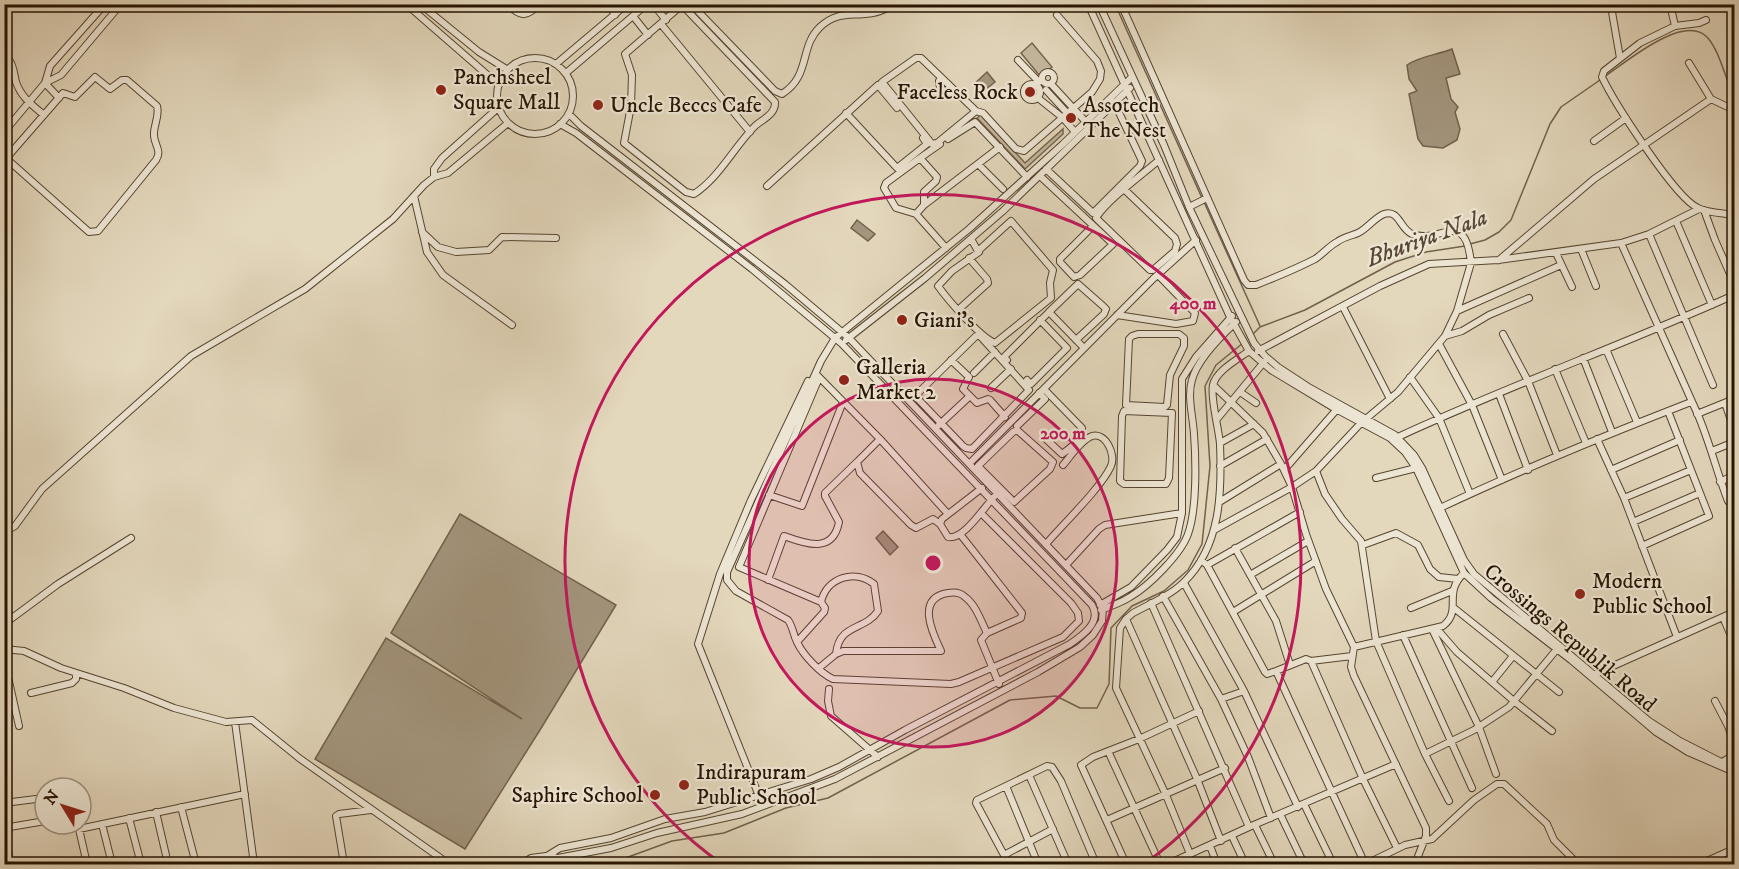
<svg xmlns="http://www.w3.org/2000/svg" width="1739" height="869" font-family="'IM FELL DW Pica',serif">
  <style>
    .green { fill: #c3b69c; stroke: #74654f; stroke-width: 1.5 }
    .water { fill: #a3957d; stroke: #71614c; stroke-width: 1.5 }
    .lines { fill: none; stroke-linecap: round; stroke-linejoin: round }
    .stream { stroke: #71614c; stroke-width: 1.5 }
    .minor-casing { stroke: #554530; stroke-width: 8 }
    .minor { stroke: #ede5d3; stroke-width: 6 }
    .ring { fill: none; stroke: #c2185b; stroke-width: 3 }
    .poi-dot { fill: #8f2418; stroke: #ede5d3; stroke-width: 2 }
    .labels { text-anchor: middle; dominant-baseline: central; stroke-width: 4.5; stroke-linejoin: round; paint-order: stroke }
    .poi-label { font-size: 22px; fill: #261402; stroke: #ede5d3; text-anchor: start }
    .street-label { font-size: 22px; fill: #261402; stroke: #ede5d3 }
    .water-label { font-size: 24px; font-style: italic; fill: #584833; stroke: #ede5d3 }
    .centre { fill: #c2185b; stroke: #ede5d3; stroke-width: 3 }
    .ring-label { font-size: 18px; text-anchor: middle; font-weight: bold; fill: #c2185b; stroke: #ede5d3; stroke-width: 4.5; stroke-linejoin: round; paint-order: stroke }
  </style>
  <rect width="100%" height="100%" fill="#e3d7bc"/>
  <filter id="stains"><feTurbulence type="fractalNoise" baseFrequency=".00333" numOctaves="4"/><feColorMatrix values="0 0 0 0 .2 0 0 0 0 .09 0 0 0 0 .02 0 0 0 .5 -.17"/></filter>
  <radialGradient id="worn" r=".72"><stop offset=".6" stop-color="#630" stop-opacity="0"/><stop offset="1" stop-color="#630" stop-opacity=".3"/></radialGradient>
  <!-- green -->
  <path class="green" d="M1032,43l20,24 -12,9 -19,-23z
    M981,115l44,48 38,-34v5l-38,35 -48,-51z"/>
  <!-- water -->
  <path class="water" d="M1452,49l8,25 -14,4 5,21 7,8 -3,5 5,17 -3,11 -14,8 -20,-2 -5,-7 -9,-45 8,-3 -8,-12 -2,-14c13,-9 30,-10 45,-16z
    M987,72l8,10 -15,12 -7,-9z
    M857,220l18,14 -7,7 -17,-13z
    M460,514l156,91 -76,125 -75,119 -150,-90 71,-121 136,81 -131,-86z
    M883,531l15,16 -8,8 -14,-17z"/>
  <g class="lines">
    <!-- stream -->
    <path class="stream" d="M1115,4l87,194
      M1604,77c21,-14 79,-64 103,-40 11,12 16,33 22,47l5,6
      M1204,202l56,124
      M1470,244l15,-4 14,-8 12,-12 39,-96 11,-17 39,-27
      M1253,334l7,-7 45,-17 90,-48 31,-10 39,-6
      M515,864h6
      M558,864l62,-4 52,-19 52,-8 62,-25 42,-10 182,-98 46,-4 24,12h17l12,-24 2,-56 21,-22 32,-15 24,-21 14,-26 8,-78 -5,-80 11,-21 27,-22"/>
    <defs>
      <path id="minor" d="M406,4l93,81
        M420,4l59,48 29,18
        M506,4c17,13 18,14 34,0
        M609,4l6,11
        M653,4l13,16
        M691,4l84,87 7,3c29,-18 17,-47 38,-67 18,-17 32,-10 53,-14 8,-1 14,-5 22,-9
        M1088,4l142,313 19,34 22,19 63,38 56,30 15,14 11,16 48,105 27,25 80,62 85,72 32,20 46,20
        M1099,4l65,141 25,62 65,136 11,13 13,11 32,21 85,47 19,20 8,13 42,92 10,14 175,147 31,20 45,23
        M1121,4l123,276 4,5h8c20,-8 40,-16 59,-26 8,-5 14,-13 22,-17 6,-5 14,-6 21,-9 9,-4 16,-15 26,-19 15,-5 16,15 28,20 28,11 53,-28 59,29l-14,48 -12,25 -47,56 -37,31 -45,48 -24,16 -78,43
        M1670,4l5,22 24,-3 7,-3
        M682,5l93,97c1,12 -12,17 -20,24 -21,21 -36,52 -61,68l-8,-2 -62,-49 7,-37 1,-31 -7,-21z
        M1612,12l8,46
        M633,16l15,19
        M661,24l89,108
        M1675,26l-35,17 -36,28 -2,6c12,25 73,121 96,131 10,5 25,5 36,7
        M497 96a38 38 0 1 1 76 0a38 38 0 1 1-76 0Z
        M4,59l5,1c5,6 5,14 7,22 5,15 16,23 28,33
        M1018,60l21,22
        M1689,63l22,36 23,11
        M556,64l71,-60
        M1042 78a6 6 0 1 1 12 0a6 6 0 1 1-12 0Z
        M566,73l81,-69
        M95,77l15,12 12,-9h5l30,26c3,11 -4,19 -3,30 1,10 8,15 2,24l-58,71 -9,1 -81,-72 1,-5 54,-62 12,4z
        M941,78l-2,3 1,7 5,3 7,-2
        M45,83l5,-17 55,-62
        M45,83l14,15
        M1051,84l35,38
        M1024 92a8 8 0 1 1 16 0a8 8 0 1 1-16 0Z
        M1046,90l22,24
        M1038,98l25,20 12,14
        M976,111l-39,32 -5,1 -50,-62 34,-24h5l55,53 7,2 33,36 8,2 68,-59 8,-13 1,-8 -4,-10 -40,-46
        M846,113l51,55 30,-24 -4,-6
        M4,132l41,-49 16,-8 60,-71
        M948,139l27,-17 52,55
        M1594,141l32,-23
        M940,144l-20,14 17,19 -1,4 -12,11v13l-8,9 30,34
        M978,164l25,25
        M1046,169l47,44 47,-47 2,-5 -28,-59
        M1040,176l73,68 -33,31 -6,2 -14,-15v-3l33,-33
        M434,177v-8l8,-11 56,-50
        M767,186l111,-101 19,23
        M1125,190l50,48 2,6 -2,7 -22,19h-3l-54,-52c12,-19 46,-43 63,-58
        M414,196l13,56 16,23 69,50
        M924,205l76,-58
        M1189,207l18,-9
        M1704,210l11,30 19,43
        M916,214l-20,-6 -12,-20 2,-5 34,-25
        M1676,221l36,84
        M422,232l16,15 18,5 33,-2 13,-13 54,1
        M1649,234l64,151
        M971,239l7,12 1,1 -27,19 -14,15c10,14 42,51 57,57l56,-45 -1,-15 3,-13 -42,-49 -33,30
        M1621,243c25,57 51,114 77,172 12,28 19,58 30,86
        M1581,249l15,37
        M1556,253l16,34
        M1499,260l95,-81 117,-80
        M1343,307l47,92
        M958,310l30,-27 -1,-4 -18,-21
        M1457,311l104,-46
        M1049,312l29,-28 25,22 3,3 -2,5 -28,26
        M1117,315l59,9 17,-3 2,-8 -37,-38
        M1138,334h41l5,4v8l-14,29 -3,30 -2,2 -39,-2 3,-66 3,-3z
        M1503,334l25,47 29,74
        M976,336h4l49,54 -57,59 -6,-1 -3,-2 -46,-48 2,-6z
        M1445,336l17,-5 27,-16 40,-17
        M846,340l79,-62 78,-67 127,-123
        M1439,344l33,61 30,75
        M1606,349l31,73
        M1258,351l122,-65 49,-22 69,-4 123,-17 28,-9 50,-25
        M1583,358l29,74
        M951,360l18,17 -6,12 14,14 11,-4 2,1 15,17
        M1007,360l-3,-3 45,-45 35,36
        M1555,369l31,74
        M974,373l21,-21
        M817,375l63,64 68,75
        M1410,377l29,41 31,76
        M819,378l-80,189 82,35
        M1027,380l4,4 36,-36 -27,-28
        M1213,385l50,48 18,31 11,23 14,47 20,55 28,58 -3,20 3,9 72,152v8l-11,28
        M991,388l20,-19
        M1044,389l38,39c1,11 -12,20 -20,26l-16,-15
        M1240,392l16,11
        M1499,394l29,76
        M1725,403l9,26
        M1124,411l48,2 -3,65 -3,6h-42l-4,-3 2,-65z
        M1697,414l37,-15
        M1217,419l47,-57
        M939,425l31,-29
        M1017,426l28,-27 -6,-6
        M1017,430l36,32 -3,7 -36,33 -36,-36 35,-34z
        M1398,437c110,-51 225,-92 336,-142
        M880,439l-23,23 3,11 51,52 5,3 17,-9 7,5
        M1597,439l27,59 53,139
        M1220,443l34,-19
        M1712,451l22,-9
        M970,463l183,-184 43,-39
        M1220,466l47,-27
        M1284,470l54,-62
        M1611,470l69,-30
        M1316,471l9,23 17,25 19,22 15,100 49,113 24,47
        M1376,478l40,-10
        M1720,482l14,-7
        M982,488l-40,31 -2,5 8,13c15,4 36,-30 46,-40
        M769,495l33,11 41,-104
        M1624,498l67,-28
        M1221,501l60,-37
        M1440,508c83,-39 166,-73 251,-106
        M981,513l90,90 7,10 1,8 -16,16 -104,45 -8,2 -118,-5c-13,-6 -30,-24 -36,-37 -4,-8 -4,-15 -9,-22l-52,-29 -9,-11v-8l94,-211 14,-23 134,-109 94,-85 69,-67
        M1633,522l67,-29
        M4,532l11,-6 27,-37 149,-133 114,-67 88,-70 31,-34 10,-8 14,-4 60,-50
        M960,534l62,79 -1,5 -34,15 -6,7 18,44
        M1046,544c17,-20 55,-56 65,-78 5,-11 -5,-34 -19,-30 -11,4 -22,21 -29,29
        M1363,545l33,-12 22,12 12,24 9,8 19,2
        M1642,546l67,-30 -41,-105
        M1235,548l41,73 14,44
        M1201,560l6,5 58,107 2,2 9,-3 89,193
        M1066,565l33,-36 6,-4 77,-12
        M1207,565l93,-53
        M1250,575l58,-34
        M768,580l16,-44c22,8 49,18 55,-14l-14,-26v-3l32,-31
        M1184,583l60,108 54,116
        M1163,596l58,103 27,58 23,61
        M1151,603l98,224
        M1100,605l31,-18 36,-37 10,-13 5,-24v-134l14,-22 36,-41
        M1411,608l41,-17
        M1454,608l105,84
        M1101,610c10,-4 20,-7 29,-13 19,-11 51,-43 58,-63 9,-25 8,-73 6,-100 -1,-17 -7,-38 -2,-54 5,-20 29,-44 44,-58
        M1233,612l83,-51
        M1723,617l11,26
        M1126,619l71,160 24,62
        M4,624l54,-40 73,-46
        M1432,629l47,98 17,47
        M1437,629l20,23 58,50 37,29
        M1403,635l69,153
        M797,642l27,-30 1,-4 -4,-6c6,-25 34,-33 53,-18l4,27c-13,20 -39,12 -42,43
        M1354,647l89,-21c20,-16 -1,-32 21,-53
        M4,649l20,2 37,17 63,20 50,20 52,14 26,-2 47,38 150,106
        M4,659l15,67
        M1311,661l41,-5
        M819,668l17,-14 7,-3h98c-8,-17 -26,-53 7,-58 6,-1 12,-1 17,4 11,8 16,24 22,36
        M1276,671l30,-12 5,2 52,118 34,69
        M1593,675l141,-63
        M1492,682l21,-26
        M829,689l-1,12 3,15 47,41
        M31,693l41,-10 4,-4v-6
        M1221,699l23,-8
        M1715,701l13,25
        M235,722l19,142
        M1734,722l-6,4 6,16
        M1108,751l52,113
        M1425,754l49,-24 35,-23 48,-58
        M1722,762l12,-7
        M1029,775l39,89
        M1006,786l32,78
        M759,796l-61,-152 22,-70 31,-74 57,-119
        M4,803l40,-5
        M1304,804l29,60
        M181,807l15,57
        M156,812l12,52
        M1280,814l24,50
        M129,818l12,46
        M1107,820l118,-52
        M4,822l6,42
        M102,824l10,40
        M1255,825l19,39
        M4,828l41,-7
        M1053,829l-49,26 -28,-52 1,-3 70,-34 5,1 9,14 35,83
        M1232,836l13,28
        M1210,846l7,18
        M1190,854l-24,-59 -50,-107 4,-60 6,-9 7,-6c17,-9 38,-18 51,-31 37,-36 38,-90 36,-138 -1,-15 -10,-46 -7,-59 3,-14 25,-26 36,-34
        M1004,855l5,9
        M547,856l13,-8 51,-10 54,-19 40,-7 106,-33 28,-12 66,-37 165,-86c13,-9 32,-22 22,-39l-250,-261 -90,-75 -176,-136 -16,-9
        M87,864l-8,-35 166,-35
        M315,864h10
        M344,864l-8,-48 3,-2 32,-4
        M524,864v-2l7,-4 15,-2 12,2 53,-10 46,-15 85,-19 93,-35 203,-107 42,-25 13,-12 9,-14 1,-12 -6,-11 -248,-260 -64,-54 -204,-158 -12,-12
        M1126,864l-45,-99 12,-8 46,-18 60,-28
        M1168,864l81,-37 147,-63
        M1366,864l39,-19 27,-6 42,-39 23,-16h7l43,40 7,16 24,24
        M1700,864l34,-15"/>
    </defs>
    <!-- minor casing -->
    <use href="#minor" class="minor-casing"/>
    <!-- minor -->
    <use href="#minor" class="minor"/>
  </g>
  <!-- distance rings -->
  <circle cx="933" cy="563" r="184" fill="#c2185b" fill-opacity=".12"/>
  <g class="ring">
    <circle cx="933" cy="563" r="184"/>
    <path d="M722 864A368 368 0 1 1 1144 864"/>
  </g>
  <!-- markers -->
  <g class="poi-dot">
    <circle cx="441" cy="90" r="6"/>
    <circle cx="1030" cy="92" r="6"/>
    <circle cx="598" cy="105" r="6"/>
    <circle cx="1071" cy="118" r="6"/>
    <circle cx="902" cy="320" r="6"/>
    <circle cx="844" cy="380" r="6"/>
    <circle cx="1580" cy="594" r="6"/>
    <circle cx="684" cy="785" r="6"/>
    <circle cx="655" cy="795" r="6"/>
  </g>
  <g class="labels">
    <!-- poi labels -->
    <g class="poi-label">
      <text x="453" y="77">Panchsheel<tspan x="453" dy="25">Square Mall</tspan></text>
      <text x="1018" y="92" text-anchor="end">Faceless Rock</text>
      <text x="610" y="105">Uncle Beccs Cafe</text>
      <text x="1083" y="105">Assotech<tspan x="1083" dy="25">The Nest</tspan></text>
      <text x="914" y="320">Giani's</text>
      <text x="856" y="367">Galleria<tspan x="856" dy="25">Market 2</tspan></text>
      <text x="1592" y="581">Modern<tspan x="1592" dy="25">Public School</tspan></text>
      <text x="696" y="772">Indirapuram<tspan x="696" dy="25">Public School</tspan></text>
      <text x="643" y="795" text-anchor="end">Saphire School</text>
    </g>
    <!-- street labels -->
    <g class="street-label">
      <text transform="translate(1570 638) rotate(40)">Crossings Republik Road</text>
    </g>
    <!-- water labels -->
    <g class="water-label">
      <text transform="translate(1427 238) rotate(-20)">Bhuriya Nala</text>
    </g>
  </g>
  <circle cx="933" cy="563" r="9" class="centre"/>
  <g class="ring-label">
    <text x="1193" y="309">400 m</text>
    <text x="1063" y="439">200 m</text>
  </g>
  <!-- margin -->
  <rect width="1739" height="869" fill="none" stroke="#e3d7bc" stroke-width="24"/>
  <rect x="6" y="6" width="1727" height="857" fill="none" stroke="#261402" stroke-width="3"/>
  <rect x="12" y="12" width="1715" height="845" fill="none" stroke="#261402" stroke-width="1.5"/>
  <!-- north arrow -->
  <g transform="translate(63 806) rotate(308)"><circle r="28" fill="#ede5d3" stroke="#9d917f" stroke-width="1.5"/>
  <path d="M0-4.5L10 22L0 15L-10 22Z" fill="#8f2418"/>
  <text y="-9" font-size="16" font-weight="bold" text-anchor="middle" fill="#261402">N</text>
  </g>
  <rect width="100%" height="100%" filter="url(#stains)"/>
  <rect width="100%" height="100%" fill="url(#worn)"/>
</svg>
